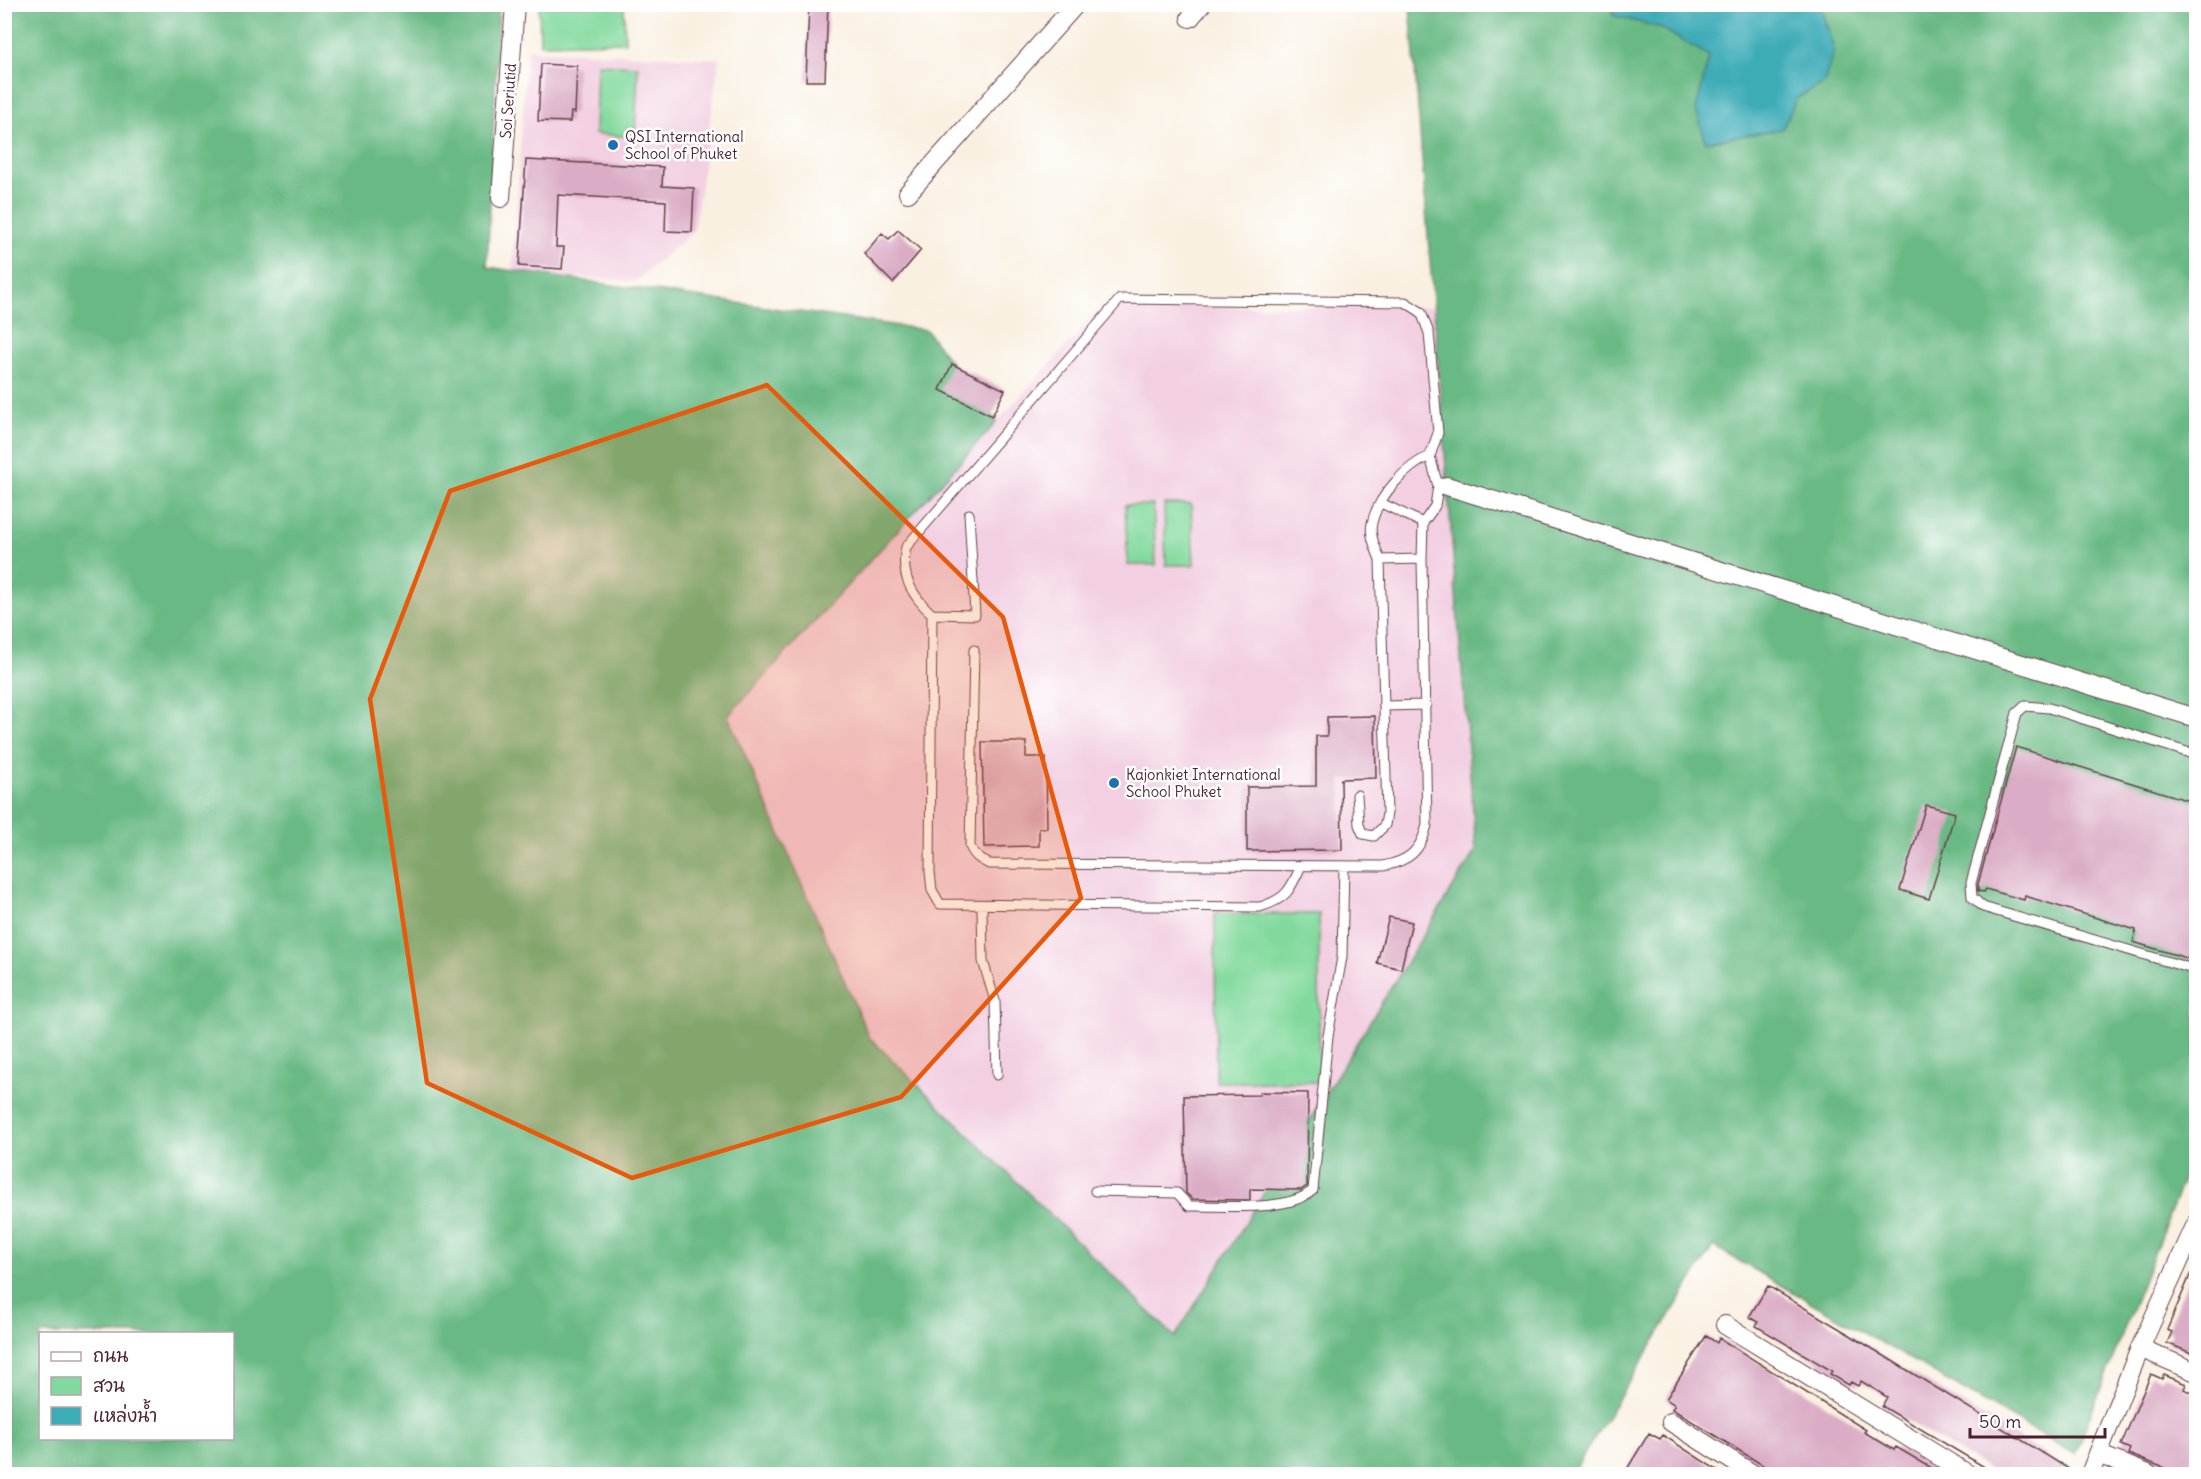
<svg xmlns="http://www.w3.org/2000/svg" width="2201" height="1479" font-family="Delius,'Playpen Sans Thai',sans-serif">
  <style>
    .built { fill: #f2cfe1 }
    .green { fill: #82d99d; stroke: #667c64; stroke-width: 1.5 }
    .forest { fill: #69b984; stroke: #5a6c58; stroke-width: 1.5; fill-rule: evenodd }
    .water { fill: #3cacb7; stroke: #436671; stroke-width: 1.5 }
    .building { fill: #daacc5 }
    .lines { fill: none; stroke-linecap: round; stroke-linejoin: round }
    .lane-casing { stroke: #643e46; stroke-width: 11 }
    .street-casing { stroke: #643e46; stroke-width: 20 }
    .lane { stroke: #fff; stroke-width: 9 }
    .street { stroke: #fff; stroke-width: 18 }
    .marked { fill: #e8590c; fill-opacity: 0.2; stroke: #e8590c; stroke-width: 4.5; stroke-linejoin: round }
    .poi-dot { fill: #1f6fb2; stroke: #fff; stroke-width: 2 }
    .labels { text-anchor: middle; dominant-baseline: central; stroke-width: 5; stroke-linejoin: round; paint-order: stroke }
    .street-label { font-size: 15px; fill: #4a1f2b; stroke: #fff }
    .poi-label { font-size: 15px; fill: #4a1f2b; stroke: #fff; text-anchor: start }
  </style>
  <rect width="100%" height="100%" fill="#fff"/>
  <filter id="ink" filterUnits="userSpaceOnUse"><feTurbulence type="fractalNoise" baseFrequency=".0167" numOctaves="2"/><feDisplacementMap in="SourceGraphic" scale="12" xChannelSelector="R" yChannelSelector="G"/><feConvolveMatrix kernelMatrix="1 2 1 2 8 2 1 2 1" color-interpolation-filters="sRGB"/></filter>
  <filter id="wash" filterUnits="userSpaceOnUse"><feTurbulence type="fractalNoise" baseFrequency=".008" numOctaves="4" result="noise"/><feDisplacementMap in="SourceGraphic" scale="24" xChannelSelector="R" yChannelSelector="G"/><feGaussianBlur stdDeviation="1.35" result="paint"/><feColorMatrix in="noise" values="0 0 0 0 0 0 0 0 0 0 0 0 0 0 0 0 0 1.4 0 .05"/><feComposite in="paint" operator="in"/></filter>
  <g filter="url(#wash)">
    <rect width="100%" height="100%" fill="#f9f0e1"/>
    <!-- built -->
    <path class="built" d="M527,50l192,9 -25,172 -60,51 -122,-11z
      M1103,306l331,1 42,543 -301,487 -306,-300 -141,-321z"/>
    <!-- green -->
    <path class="green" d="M539,5h85l1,37 -85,2z
      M597,64l41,2 -3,71 -40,-3z
      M1164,504h27l3,61h-28z
      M1125,505h28l3,60h-28z
      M1215,914h104v168h-103z"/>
    <!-- forest -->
    <path class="forest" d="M5,5h494l-12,262 439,63 71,92 -269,294 141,321 306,300 301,-487 -66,-845h786v1142l-121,307 -362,-208 -141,228h-1567zM40,1334h192v104h-192z"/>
    <!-- water -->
    <path class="water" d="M1617,5h203l14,44 -10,34 -27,15 -15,31 -76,13 -10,-32 13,-54 -48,-28 -49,-13z"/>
    <g id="blocks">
      <!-- building -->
      <path class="building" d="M809,4h19l-3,77h-19z
        M541,64l36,2 -2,47 -4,-1 -1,10 -32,-1z
        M526,160l137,7 -1,19 32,2 -2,44 -27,-1 1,-30 -108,-6 -2,52h8l-2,22 -43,-3z
        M898,230l23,20 -28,33 -29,-29 18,-21 7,6z
        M952,364l53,26 -13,26 -52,-26z
        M1375,716l1,62 -35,1 1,71 -95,1v-64l69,-1v-50h11v-19z
        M982,742h44v15h20l1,71h-8v18l-55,1z
        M2016,747l180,56v158l-63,-19 3,-12 -111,-34 -1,4 -38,-11 -2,3 -6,-1v-7z
        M1926,805l29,8 -26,86 -29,-9z
        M1389,917l23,5 -11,47 -24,-6z
        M1260,1092l48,1 -1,93 -6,4 -51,-1v11l-58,-1 -6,-6 -2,-97 76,-1z
        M2196,1261v94l-29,-12 5,-11 -5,-2z
        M1768,1286l82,49 227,139h-81l-114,-68 5,-9 -26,-16 -3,5 -7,-4 -2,3 -19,-11 2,-3 -76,-45 2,-4 -9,-5z
        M1706,1336l11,7 2,-5 147,92 -2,2 30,18 2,-3 46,27h-165l-105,-65 3,-4 -9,-6z
        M2151,1374l11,5 2,-4 22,9 -2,5 12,5v80h-16l-52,-20 2,-5 -9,-4z
        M1649,1433l11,6 3,-4 60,39h-99z"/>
    </g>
  </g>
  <g filter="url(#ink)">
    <use href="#blocks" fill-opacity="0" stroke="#643e46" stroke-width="1.5"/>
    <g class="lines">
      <defs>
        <path id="lane" d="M1430,456l8,30 -3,20 -12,17 -1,36 -42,1c-4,-12 -11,-25 -8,-37 6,-27 34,-57 58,-67z
          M1381,503l42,20
          M1380,560l4,146 42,-1
          M932,614l43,1 -6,-101
          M974,650l-4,196c4,10 9,13 19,18l394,2c26,-5 38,-15 44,-41l-5,-266
          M2196,755l-147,-47 -24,-2 -8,7 -46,170 1,14 11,10 213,63
          M1357,795l2,30 4,9 11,2 11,-11 2,-12 -3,-107
          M1301,866c-11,25 -15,33 -41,41l-320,-3 -8,-14 -2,-18 2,-258c-20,-18 -32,-38 -26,-67l214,-248 285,3 16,10 8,21 9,100 -8,23
          M982,907l1,54 12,40 2,74
          M1095,1191l82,2 12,13c33,-1 99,7 124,-16l15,-154 14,-79 2,-91"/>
        <path id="street" d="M1190,18l12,-14
          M908,193l168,-189
          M501,198l14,-194
          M1447,486l749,232
          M1725,1325l243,149
          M2140,1348l56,24
          M1671,1422l82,52
          M2098,1454l50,20
          M2090,1474l50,-126 56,-124"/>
      </defs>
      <!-- lane casing -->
      <use href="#lane" class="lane-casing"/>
      <!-- street casing -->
      <use href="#street" class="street-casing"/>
      <!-- lane -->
      <use href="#lane" class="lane"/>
      <!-- street -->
      <use href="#street" class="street"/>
    </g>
  </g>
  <!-- marked area -->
  <path class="marked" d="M767,385l236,232 78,281 -180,199 -269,81 -205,-95 -57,-384 80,-208z"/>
  <!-- markers -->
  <g class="poi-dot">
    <circle cx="613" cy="145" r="6"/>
    <circle cx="1114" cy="783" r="6"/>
  </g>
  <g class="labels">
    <!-- street labels -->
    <g class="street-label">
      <text transform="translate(508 101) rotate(-86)">Soi Seriutid</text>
    </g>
    <!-- poi labels -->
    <g class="poi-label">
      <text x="625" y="136">QSI International<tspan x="625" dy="17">School of Phuket</tspan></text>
      <text x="1126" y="774">Kajonkiet International<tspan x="1126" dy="17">School Phuket</tspan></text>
    </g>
  </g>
  <!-- margin -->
  <rect width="2201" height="1479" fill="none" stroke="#fff" stroke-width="24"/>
  <!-- legend -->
  <rect x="39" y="1332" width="195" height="108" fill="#ffffff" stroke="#b7a5aa" stroke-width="1.5"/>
  <rect x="51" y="1352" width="30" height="9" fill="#ffffff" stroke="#b7a5aa" stroke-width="1.5"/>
  <text x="93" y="1362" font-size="18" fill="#4a1f2b">ถนน</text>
  <rect x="51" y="1377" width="30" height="18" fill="#82d99d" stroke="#b7a5aa" stroke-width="1.5"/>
  <text x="93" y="1392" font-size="18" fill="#4a1f2b">สวน</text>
  <rect x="51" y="1407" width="30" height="18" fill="#3cacb7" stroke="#b7a5aa" stroke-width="1.5"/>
  <text x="93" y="1422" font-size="18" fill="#4a1f2b">แหล่งน้ำ</text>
  <!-- scale -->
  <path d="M1970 1428v9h135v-9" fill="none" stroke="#4a1f2b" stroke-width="3"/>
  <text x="1979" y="1428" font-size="18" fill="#4a1f2b" stroke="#ffffff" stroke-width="4.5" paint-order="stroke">50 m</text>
</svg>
